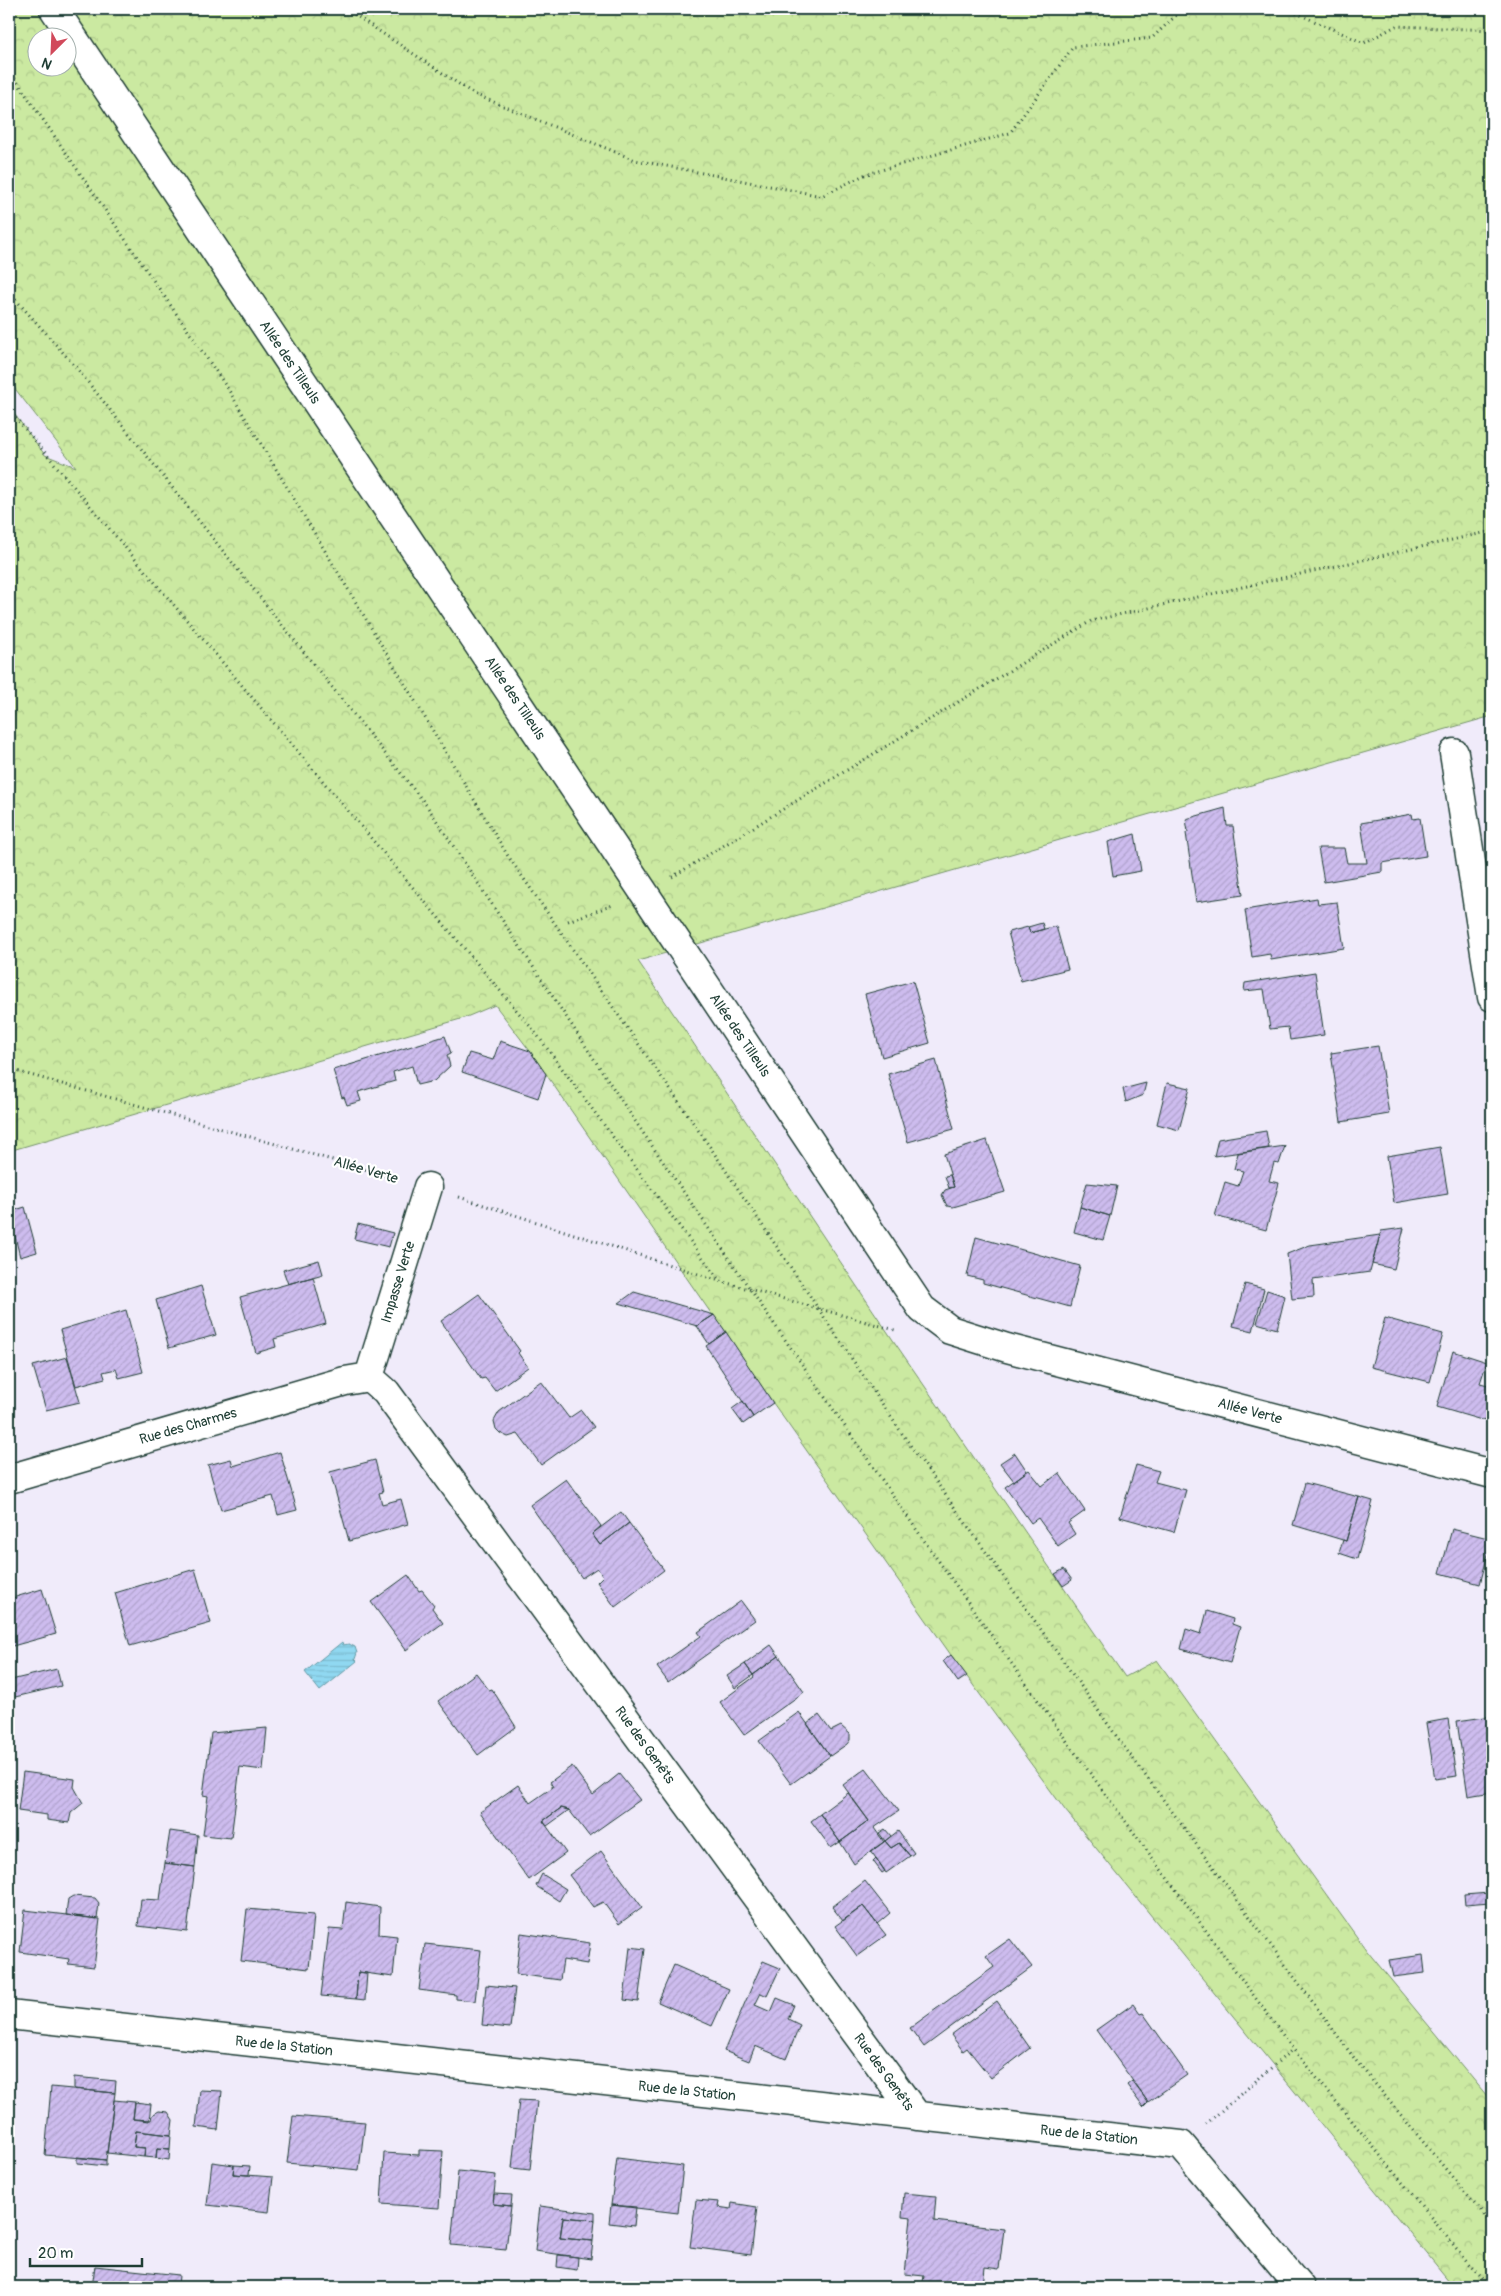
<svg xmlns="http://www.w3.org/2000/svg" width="1501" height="2296" font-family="Pangolin,sans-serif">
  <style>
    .forest { fill: url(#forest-crowns); stroke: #75936a; fill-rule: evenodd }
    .water { fill: url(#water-rules); stroke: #639aa5 }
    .building { fill: url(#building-hatch); stroke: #1f3d34 }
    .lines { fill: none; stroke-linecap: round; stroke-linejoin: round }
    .street-casing { stroke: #1f3d34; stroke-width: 31 }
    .path { stroke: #1f3d34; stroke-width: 3; stroke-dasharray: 1 4; stroke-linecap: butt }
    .street { stroke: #fff; stroke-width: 28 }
    .labels { text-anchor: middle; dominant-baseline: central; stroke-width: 4.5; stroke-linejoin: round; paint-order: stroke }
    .street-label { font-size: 14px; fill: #1f3d34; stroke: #fff }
  </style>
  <defs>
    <pattern id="forest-crowns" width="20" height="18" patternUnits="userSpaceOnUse" patternTransform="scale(1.25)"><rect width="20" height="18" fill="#cbe9a1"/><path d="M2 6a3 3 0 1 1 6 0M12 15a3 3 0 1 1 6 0" fill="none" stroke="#aec98b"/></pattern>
    <pattern id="water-rules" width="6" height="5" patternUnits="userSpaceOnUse" patternTransform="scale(1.25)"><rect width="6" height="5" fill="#90d8f1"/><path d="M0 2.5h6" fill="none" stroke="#7cbacf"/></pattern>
    <pattern id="building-hatch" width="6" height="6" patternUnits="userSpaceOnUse" patternTransform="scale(1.25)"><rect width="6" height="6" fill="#cdbcee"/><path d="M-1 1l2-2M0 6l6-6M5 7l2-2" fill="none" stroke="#b0a2cd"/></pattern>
  </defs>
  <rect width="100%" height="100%" fill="#f0ebfa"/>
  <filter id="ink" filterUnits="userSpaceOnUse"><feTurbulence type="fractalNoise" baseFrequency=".02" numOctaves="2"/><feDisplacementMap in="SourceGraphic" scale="10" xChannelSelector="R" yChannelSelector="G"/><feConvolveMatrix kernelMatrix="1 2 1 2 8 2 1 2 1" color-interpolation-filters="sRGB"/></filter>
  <g filter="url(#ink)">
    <!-- forest -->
    <path class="forest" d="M9,9h1483v707l-854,245 257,382 230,334 32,-17 210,291 125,151v185h-38l-389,-477 -114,-155 -178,-252 -243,-352 -35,-46 -31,13 -455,133v-744l36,48 31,12 -67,-86zM38,38h30v30h-30z"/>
    <!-- water -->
    <path class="water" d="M342,1642l1,3 6,-1 6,3 2,6 -2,6 2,2 -37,30 -15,-19z"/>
    <!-- building -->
    <path class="building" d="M1225,808l2,18h6l10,69 -47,7 -10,-69 2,-1 -2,-13z
      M1412,814l1,5 7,-1 6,38 -44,7v9l-58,10 -6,-34h26l3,15h20l-6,-40z
      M1135,834l6,37 -28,5 -5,-34z
      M1317,898l1,6 19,-2 7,46 -73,12 -1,-6 -18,3 -7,-47z
      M1042,923l2,6 -14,4 -2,-6z
      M1056,926l12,43 -47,12 -13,-49 20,-5 2,6z
      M1315,972l9,63 -34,5 -2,-13 -18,2 -6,-40 -20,2 1,-8z
      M913,981l17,62 -48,14 -17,-63z
      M445,1036l6,17 -4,2 3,11 -16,15 -17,4 -5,-19 -19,6 2,9 -37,11 3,9 -14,4 -3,-8 -2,1 -9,-28z
      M500,1041l30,10 16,23 -8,24 -76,-26 7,-19 24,7z
      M1378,1046l11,68 -48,8 -10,-69z
      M936,1060l18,69 -46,13 -20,-68z
      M1146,1083l-3,12 -17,7 -3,-13z
      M1167,1083l23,5 -11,42 -22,-6z
      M1266,1131l3,17 -55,8 4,-17z
      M987,1140l18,52 -52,15 -6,-1 -5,-11 3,-5 9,-3 -10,-33z
      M1285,1146l-6,18 -5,-1 -5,18 10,2 -13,47 -51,-14 10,-34 13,4 5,-15 -9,-2 4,-16z
      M1440,1147l8,47 -54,9 -7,-47z
      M950,1175l4,12 -5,1 -4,-12z
      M1087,1183l30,3 -7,30 -30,-9z
      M25,1207l12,45 -17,5 -11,-45z
      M1080,1207l30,9 -7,24 -29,-8z
      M358,1224l35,9 -4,14 -35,-8z
      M1404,1228l-10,41 -22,-5 9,-33z
      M1380,1235l-10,37 -57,8 1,17 -22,2 -5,-45 23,-9z
      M976,1237l104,29 -10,41 -87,-24v-3l-16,-4z
      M319,1260l4,14 -35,10 -5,-14z
      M313,1277l13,47 -52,15 2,8 -20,6 -16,-56z
      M1245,1284l19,5 -11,42 -20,-5z
      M201,1286l15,49 -47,13 -13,-48z
      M1267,1290l18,6 -8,33 -20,-6z
      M634,1292l80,23 -17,11 -78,-23z
      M479,1294l41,57 -2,2 10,14 -33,24 -10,-13 -4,1 -40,-58z
      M126,1310l17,62 -24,6 -3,-9 -13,3 2,6 -29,8 -16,-56z
      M714,1315l12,17 -17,12 -12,-18z
      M1385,1318l58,16 -13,48 -59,-15z
      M726,1332l47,71 -20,14 -47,-71z
      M1453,1351l34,11 -7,21 12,3v37l-55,-16z
      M67,1357l13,45 -34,8 -13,-44z
      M541,1381l28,37 12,-8 13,17 -53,38 -23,-31 -10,3 -8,-4 -4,-4 -2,-8 5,-9z
      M743,1401l10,16 -10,7 -11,-15z
      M280,1452l17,58 -19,5 -5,-19 -52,14 -13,-45 23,-6 2,7z
      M1015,1453l12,18 -13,10 -14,-18z
      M375,1460l8,32 -4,1 3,11 19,-5 7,25 -59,17 -19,-69z
      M1136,1465l23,6 -4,11 31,8 -12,42 -54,-15z
      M1029,1470l13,16 17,-13 26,38 -17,12 7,11 -17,12 -20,-28 -7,5 -26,-36z
      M566,1479l35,47 -9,8 8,11 29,-22 35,47 -49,37 -18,-25 6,-6 -6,-8 -15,10 -52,-73z
      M1305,1483l54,14 -13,44 -53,-16z
      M1359,1497l14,4 -16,58 -18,-6 4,-13 3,1z
      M621,1512l8,11 -29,22 -8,-11z
      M1452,1529l40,10 -12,45 -40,-11z
      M195,1569l16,54 -81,23 -15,-53z
      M1064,1569l8,11 -9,6 -8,-12z
      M408,1575l11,16 3,-1 12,15 -2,3 11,15 -37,27 -35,-48z
      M42,1589l14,45 -47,13v-48z
      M741,1601l14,19 -87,62 -11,-15 44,-31 -3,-4z
      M1207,1611l26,8 -1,5 8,3 -10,36 -49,-14 5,-20 15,5z
      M771,1645l8,11 -26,19 -8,-11z
      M951,1655l16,21 -9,6 -15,-21z
      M779,1656l25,36 -60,43 -24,-33 34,-25 -1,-2z
      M745,1664l8,11 -18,13 -8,-12z
      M57,1669l4,17 -46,11 -4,-17z
      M476,1673l13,17 3,-1 24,38 -38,28 -40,-54z
      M799,1712l31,44 -39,28 -32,-43z
      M819,1715l12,16 10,-5 9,8v6l-3,4 -17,12 -23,-32z
      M1492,1716v76l-24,4 -11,-75z
      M1448,1719l9,57 -22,3 -9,-56z
      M267,1728l-4,42 -23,-3 -9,71 -28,-3 5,-39 -5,-1 8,-62z
      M572,1766l21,29 26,-21 21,26 -51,36 -20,-26 -8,-2 -18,13 23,32 -37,27 -49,-68 38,-27 12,18 23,-16 -3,-5z
      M866,1768l33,43 -25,17 10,14 -30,22 -14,-22 29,-21 -26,-36z
      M23,1772l52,7 -1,8 9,16 -12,10 -2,10 -22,-3v-5l-29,-4z
      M848,1793l21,28 -29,21 -20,-28z
      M561,1808l8,2 -22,16 -4,-5z
      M820,1814l20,28 -9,6 -20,-27z
      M885,1829l6,7 -6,5 -6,-8z
      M170,1831l28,4 -3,32 -30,-4z
      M898,1831l16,22 -4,3 -11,-13 -8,5 -6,-7z
      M885,1841l6,7 8,-5 11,13 -24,17 -15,-22z
      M601,1851l41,56 -23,17 -16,-22 -10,5 -24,-32z
      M876,1858l9,13 -3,2 -9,-12z
      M165,1863l30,4 -8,65 -49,-6 3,-27 19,1z
      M542,1874l24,15 -7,12 -23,-15z
      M865,1881l25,32 -13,11 -14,-18 -20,15 -11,-14z
      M1489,1893l1,10 -25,2 -1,-10z
      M73,1896l22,2 4,5 -2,16 -31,-4 2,-16z
      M346,1902l34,5 -1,27 18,2 -4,41 -35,-5 -2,27 -35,-3 8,-67 14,1z
      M863,1906l23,29 -29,21 -22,-30z
      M247,1909l67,6 -5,54 -68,-8z
      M25,1910l75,9 -6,48 -26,-3 1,-5 -49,-7z
      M521,1933l69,10 -3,21 -24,-4 -3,20 -44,-6z
      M1010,1939l22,28 -108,80 -14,-19 84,-61 -8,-11z
      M425,1944l56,6 -6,51 -19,-2v-4l-37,-5z
      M630,1947l15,2 -7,53 -14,-2z
      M1423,1955l2,18 -32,4 -4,-17z
      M763,1961l17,7 -13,28 -6,-3 -6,12 16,7 6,-14 17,7 -6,14 12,6 -14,34 -31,-13 -6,15 -25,-10z
      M674,1965l55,24 -17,37 -54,-24z
      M358,1972l9,1 -2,27 -9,-1z
      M486,1985l29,3 -5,40 -28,-3z
      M997,2001l33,47 -39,30 -24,-30 -4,3 -12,-16z
      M1133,2004l7,10 3,-1 44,62 -39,27 -52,-72z
      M74,2077l42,4 -1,12 -41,-4z
      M1132,2081l16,21 -5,5 -16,-22z
      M51,2087l64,6 -9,67 -61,-5z
      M200,2090l22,1 -4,39 -22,-3z
      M114,2100l21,2 -2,17 18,1 1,-5 7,-4 9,1 5,8 -2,15 -35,-4 -2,16 11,1 -1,9 -37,-4z
      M519,2100l18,1 -7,69 -18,-2z
      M135,2102l16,2 -2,17 -16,-2z
      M293,2116l72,6 -6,48 -72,-7z
      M136,2131l35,4 -1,14 -13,-1 -1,10 -12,-1 1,-9 -11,-1z
      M157,2148l13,1 -1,11 -13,-2z
      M419,2150l24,1 -4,57 -58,-4 3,-51 35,2z
      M77,2157l29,3v6l-29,-3z
      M617,2158l66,8 -5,47 -67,-8z
      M212,2162l22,3 -1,9 40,3 -4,35 -62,-7z
      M234,2165l16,1 -1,9 -16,-1z
      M458,2171l38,4 -3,29 18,2 -5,44 -55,-5z
      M904,2193l32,3 -2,25 70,8 -5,40 -14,-2 -2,20h-61l2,-11 -19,-2 6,-56 -9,-1z
      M494,2194l18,1 -1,11 -18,-2z
      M696,2200l23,2 -1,5 13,2 1,-6 25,4 -6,48 -61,-8z
      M611,2205l25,2 -2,19 -25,-3z
      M540,2206l55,7v7l-32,-3 -3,21 33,3 -2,18 -56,-8z
      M563,2217l32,3 -2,21 -33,-3z
      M558,2255l20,2 -1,13 -20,-3z
      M95,2266l84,9 -1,12h-86z"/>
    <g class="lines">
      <defs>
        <path id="street" d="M54,9l868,1300 28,21 57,18 485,126
          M1454,753l38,244
          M369,1377l17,15 531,724
          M369,1377l59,-190
          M9,1479l336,-98 24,-4
          M9,2015l1172,130 119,142"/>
      </defs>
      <!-- street casing -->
      <use href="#street" class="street-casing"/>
      <!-- path -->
      <path class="path" d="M346,9l128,85 161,66 187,36 42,-21 146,-42 63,-86 79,-9 31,-29
        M1287,9l77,34 32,-17 96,4
        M9,70l219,319 280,467 202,291 191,285 216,305 240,325 135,163
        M9,292l66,74 352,440 206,312 117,171 173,250 153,215 217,295 195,238
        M9,410l526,622 185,249 175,49
        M672,877l419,-256 401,-90
        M568,921l45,-16
        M9,1069l387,109
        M459,1197l261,84
        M1206,2124l87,-75"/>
      <!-- street -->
      <use href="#street" class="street"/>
    </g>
  </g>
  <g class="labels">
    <!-- street labels -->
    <g class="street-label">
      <text transform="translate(290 362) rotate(56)">Allée des Tilleuls</text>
      <text transform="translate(515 698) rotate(56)">Allée des Tilleuls</text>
      <text transform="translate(740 1035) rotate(56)">Allée des Tilleuls</text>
      <text transform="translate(366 1170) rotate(16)">Allée Verte</text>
      <text transform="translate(398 1282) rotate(-73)">Impasse Verte</text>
      <text transform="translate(1250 1411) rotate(15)">Allée Verte</text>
      <text transform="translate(188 1426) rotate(-16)">Rue des Charmes</text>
      <text transform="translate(645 1745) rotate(54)">Rue des Genêts</text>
      <text transform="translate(284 2046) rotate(6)">Rue de la Station</text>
      <text transform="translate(884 2072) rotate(54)">Rue des Genêts</text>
      <text transform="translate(687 2091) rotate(6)">Rue de la Station</text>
      <text transform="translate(1089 2135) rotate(6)">Rue de la Station</text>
    </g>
  </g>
  <!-- margin -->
  <rect width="1501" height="2296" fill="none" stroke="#fff" stroke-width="30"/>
  <rect x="15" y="15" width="1471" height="2266" fill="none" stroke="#1f3d34" stroke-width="2" filter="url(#ink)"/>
  <!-- north arrow -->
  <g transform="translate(52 52) rotate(204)"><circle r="24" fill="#ffffff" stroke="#a5b1ae"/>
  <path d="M0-4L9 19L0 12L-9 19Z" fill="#d1495b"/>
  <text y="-8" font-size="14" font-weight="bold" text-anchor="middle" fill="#1f3d34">N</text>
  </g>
  <!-- scale -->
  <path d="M30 2258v8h112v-8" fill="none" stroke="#1f3d34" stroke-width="2.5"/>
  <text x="38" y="2258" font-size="15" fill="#1f3d34" stroke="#ffffff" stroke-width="4" paint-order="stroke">20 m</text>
</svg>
